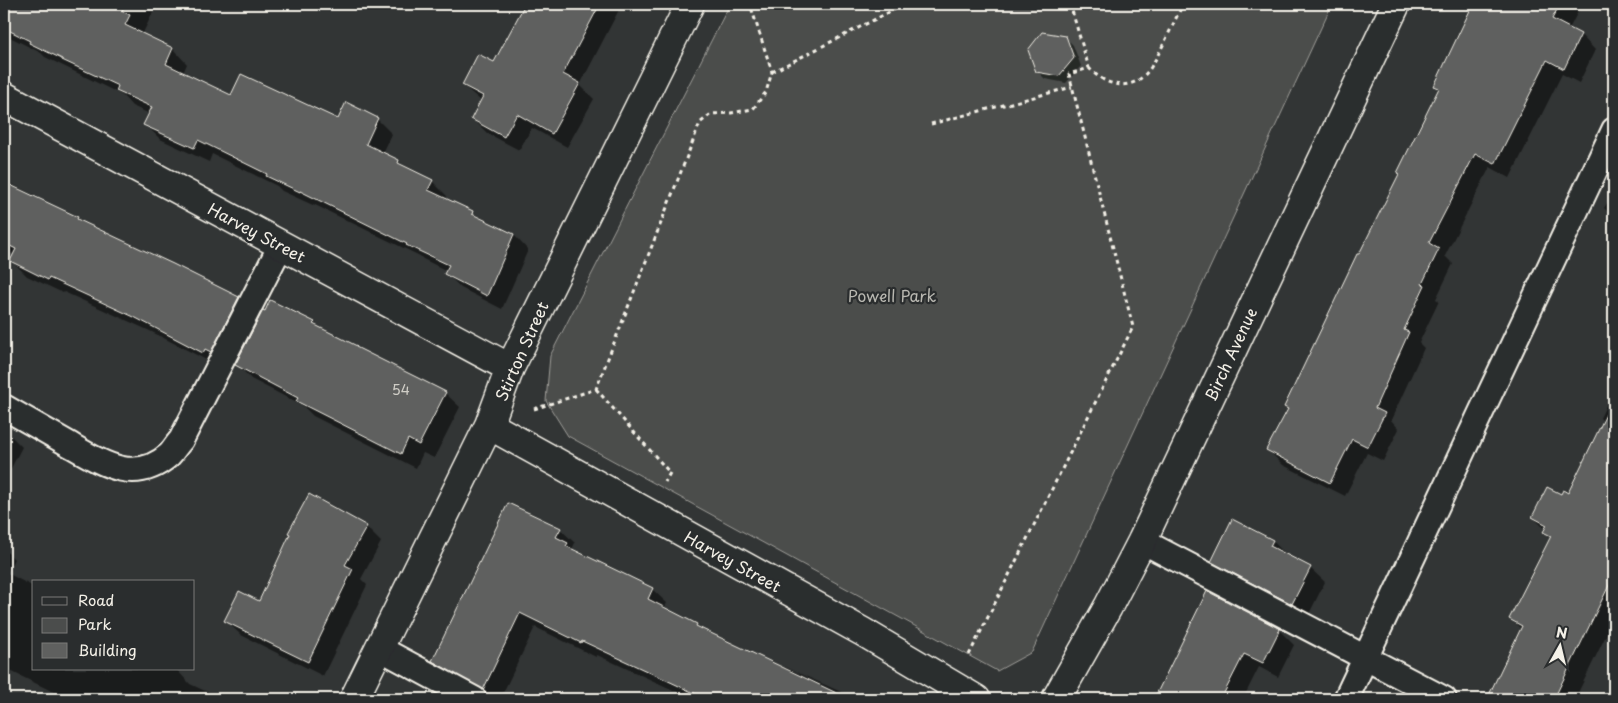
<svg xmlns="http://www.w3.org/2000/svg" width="1618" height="703" font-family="'Playpen Sans',sans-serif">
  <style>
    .green { fill: #4b4d4c; stroke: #a09f9a }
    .shadow { fill: #0007 }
    .building { fill: #5f605f; stroke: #f4f1e8 }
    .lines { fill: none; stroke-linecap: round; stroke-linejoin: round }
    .service-casing { stroke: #f4f1e8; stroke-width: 28 }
    .minor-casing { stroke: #f4f1e8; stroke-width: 31 }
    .tertiary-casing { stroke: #f4f1e8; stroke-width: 31 }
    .path { stroke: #f4f1e8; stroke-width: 3; stroke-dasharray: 4 4; stroke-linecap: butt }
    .service { stroke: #2a2d2e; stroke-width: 24 }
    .minor { stroke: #2a2d2e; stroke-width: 28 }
    .tertiary { stroke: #2a2d2e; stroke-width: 28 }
    .labels { text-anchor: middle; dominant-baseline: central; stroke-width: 4.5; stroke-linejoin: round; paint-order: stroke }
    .number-label { font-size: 14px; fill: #cfcdc6 }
    .street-label { font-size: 16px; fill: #f4f1e8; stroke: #2a2d2e }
    .park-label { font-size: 16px; fill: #b9b8b1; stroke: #2a2d2e }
  </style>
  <rect width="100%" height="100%" fill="#323535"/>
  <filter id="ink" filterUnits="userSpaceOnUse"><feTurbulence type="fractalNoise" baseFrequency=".02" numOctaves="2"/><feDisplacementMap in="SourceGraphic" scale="10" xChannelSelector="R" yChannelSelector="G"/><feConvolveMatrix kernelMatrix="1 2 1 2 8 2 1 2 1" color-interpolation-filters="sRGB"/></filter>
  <g filter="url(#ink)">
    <!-- green -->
    <path class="green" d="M730,4h602l-300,648 -35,19 -429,-235 -22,-35 4,-45z"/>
    <!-- shadow -->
    <path class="shadow" d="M4,4h153l-15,31 31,14 14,15 -4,9 49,24 107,24 38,-2 15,15 -9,19 15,8 8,8 26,12 15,15 -2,4 27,12 6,6 36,17 14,15 -26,59 -41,-21 -15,-15 1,-2 -24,-12 -3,-3 -105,-51v1l-33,-15 -5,-5 -65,-32 -3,8 -49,-23 -15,-15 5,-10 -18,-8 -10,-11 -77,-38 -4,-4 -37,-19z
      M527,4h95l-42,81 14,14 -27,48 -35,-19 -13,22 -32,-17 -15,-15 9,-17 -18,-16 31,-21z
      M1480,4h102l-13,25 12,6 14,15 -16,33 -17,-9 -52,104 -20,-11 -45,89 8,8 -17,35 3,2 -20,42 5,5 -33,72 8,9 -16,32 -16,-8 -22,43 -62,-31 -15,-15 21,-40 -3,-3 115,-232 38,-86 -3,-4z
      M1065,37l8,8 8,21 -15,17 -21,-4 -8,-8z
      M1614,173v45l-10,-10 10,-16 -7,-7z
      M4,179l3,3 26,13 4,4 41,19 5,5 155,75 15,15 -35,53 -68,-35 -86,-39 -1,1 -36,-17 -15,-15 3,-6 -11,-5z
      M314,323l6,6 36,18 3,3 86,43 15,14 -26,51 -11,-5 -7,15 -103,-52 -10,-10 -52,-27 -14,-15z
      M1614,389v230l-39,80h-87l34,-69 -11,-11 40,-81 -6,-6 1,-2 -13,-13 29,-22h7l35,-73 -4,-4z
      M4,429l18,18 -18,35z
      M1233,520l40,21 14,15 23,12 15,14 -18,36 -80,-42 -14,-15z
      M366,527l15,15 -20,37 6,6 -44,91 -82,-41 -15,-14 33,-19z
      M560,529l15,14 -3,6 80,40 15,14 -3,6 32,16 6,5 82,40 1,-3 72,32h-158l-14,-6 -1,2 -87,-40 -1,2 -61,-30 -35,72h-9l-43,-24 -15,-14z
      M4,549l10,10 -7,14 27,14v82h142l14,15 24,11 4,4h-150l-64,-31z
      M1208,592l71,38 15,15 -16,32 -19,-10 -16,32h-89z
      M433,694l10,5h-13z"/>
    <!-- building -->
    <path class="building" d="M4,4h122l-4,7 8,4 -5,10 48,23 -7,16 65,31 10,-21 97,45 8,-17 32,16 -12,26 33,16 -1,3 35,17 -5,10 45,21 -1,3 42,20 -27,62 -43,-22 5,-9 -43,-20 1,-1 -107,-53v1l-34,-16 1,-2 -69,-34 -4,8 -51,-23 9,-18 -36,-16 2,-5 -56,-26v-1l-33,-16 1,-2 -26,-13z
      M525,4h75l-37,70 17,9 -28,51 -35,-20 -13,23 -33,-18 12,-23 -21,-11 16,-31 16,8z
      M1473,4h87l-8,15 29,15 -17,35 -17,-9 -52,104 -20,-10 -46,89 10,6 -17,35 3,1 -21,45 5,2 -34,76 10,5 -17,34 -16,-8 -22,44 -64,-33 22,-41 -4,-2 73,-153h2l40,-80 -2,-1 42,-85 -5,-2z
      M1042,32l24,4 8,22 -15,18 -23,-4 -8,-22z
      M4,182l74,35 -1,2 96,45 66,33 -28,55 -6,-3 -2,4 -69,-36 -85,-39 -1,2 -38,-19 6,-12 -12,-6z
      M270,300l45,22 -2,2 44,22 -1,1 90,45 -27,53 -11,-6 -7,15 -105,-53 2,-3 -63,-33 28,-55 2,1z
      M1614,398v177l-60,124h-67l35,-73 -13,-7 42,-83 -8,-4 4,-7 -15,-8 15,-30 14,7 2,-4 5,3z
      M309,494l58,32 -22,39 8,4 -45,93 -84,-41 15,-30 20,10 31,-67 -2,-1z
      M508,503l53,25 -5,9 12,6 -2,3 87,42 -5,11 49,25 -1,2 153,73h-142l-125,-58 -1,2 -61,-30 -37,77 -51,-29z
      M1232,519l41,21 -3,6 41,21 -19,37 -81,-42z
      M1207,591l73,38 -17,34 -19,-9 -23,45h-67z"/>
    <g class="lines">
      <defs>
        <path id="service" d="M4,407c21,12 42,24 63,36 33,19 67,43 102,12 4,-4 8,-11 12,-15l100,-195
          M1142,541l302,158
          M379,648l95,51
          M1346,699l268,-569"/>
        <path id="minor" d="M4,96l506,272
          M489,425l374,207 113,67
          M354,699l135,-274 21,-57 180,-364"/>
        <path id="tertiary" d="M1056,699l52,-92 34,-66 254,-537"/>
      </defs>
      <!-- service casing -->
      <use href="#service" class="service-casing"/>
      <!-- minor casing -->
      <use href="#minor" class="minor-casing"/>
      <!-- tertiary casing -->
      <use href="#tertiary" class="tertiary-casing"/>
      <!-- path -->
      <path class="path" d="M1070,4l19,64
        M772,72l133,-68
        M931,124l141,-37
        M596,389l74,84 -5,9
        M534,409l62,-20 104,-266 11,-9 20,-1 22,-4 13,-17 6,-20 -22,-68
        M969,655l164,-328 -64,-253 20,-6c18,20 45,25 62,-1 11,-18 20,-39 30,-59l-4,-4"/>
      <!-- service -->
      <use href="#service" class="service"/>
      <!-- minor -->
      <use href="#minor" class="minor"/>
      <!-- tertiary -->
      <use href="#tertiary" class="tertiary"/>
    </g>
  </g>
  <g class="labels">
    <!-- number labels -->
    <g class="number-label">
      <text x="401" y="389">54</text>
    </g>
    <!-- street labels -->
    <g class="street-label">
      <text transform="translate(257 232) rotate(28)">Harvey Street</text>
      <text transform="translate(521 351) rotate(-66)">Stirton Street</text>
      <text transform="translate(1230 354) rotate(-65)">Birch Avenue</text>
      <text transform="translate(733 561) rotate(29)">Harvey Street</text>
    </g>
    <!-- park labels -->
    <g class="park-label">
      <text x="892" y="295">Powell Park</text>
    </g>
  </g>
  <!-- margin -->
  <rect width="1618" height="703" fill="none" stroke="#2a2d2e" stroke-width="20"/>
  <rect x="10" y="10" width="1598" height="683" fill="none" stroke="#f4f1e8" stroke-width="2" filter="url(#ink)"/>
  <!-- legend -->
  <rect x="32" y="580" width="162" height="90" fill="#2a2d2e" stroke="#7b7b78"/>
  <rect x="42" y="597" width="25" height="8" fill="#2a2d2e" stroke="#7b7b78"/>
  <text x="78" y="606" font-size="15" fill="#f4f1e8">Road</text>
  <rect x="42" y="618" width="25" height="15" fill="#4b4d4c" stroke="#7b7b78"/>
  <text x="78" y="630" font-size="15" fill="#f4f1e8">Park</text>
  <rect x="42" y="643" width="25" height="15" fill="#5f605f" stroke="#7b7b78"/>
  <text x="78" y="656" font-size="15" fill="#f4f1e8">Building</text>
  <!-- north arrow -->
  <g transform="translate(1560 646) rotate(8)" stroke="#2a2d2e" stroke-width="4" paint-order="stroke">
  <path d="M0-4L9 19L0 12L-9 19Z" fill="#f4f1e8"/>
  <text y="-8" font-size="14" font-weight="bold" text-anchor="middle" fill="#f4f1e8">N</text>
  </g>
</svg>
